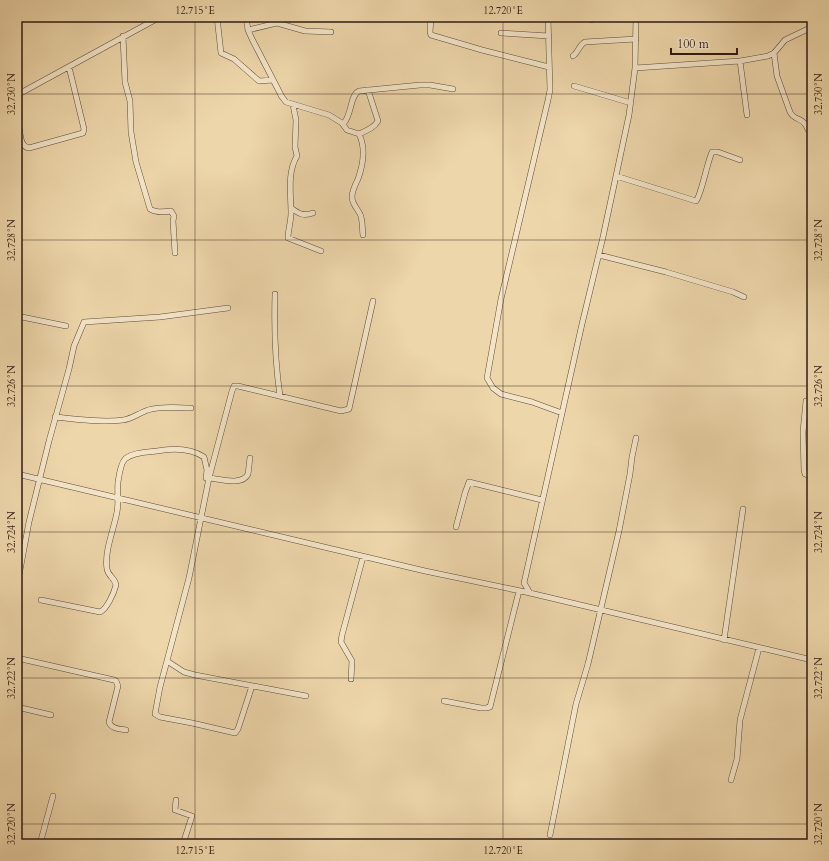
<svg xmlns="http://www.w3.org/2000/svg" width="829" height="861" font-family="Cardo,serif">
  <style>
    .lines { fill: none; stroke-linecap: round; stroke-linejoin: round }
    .minor-casing { stroke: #5e4a38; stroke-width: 6 }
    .minor { stroke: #f3e4c8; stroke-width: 5 }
    .ticks { fill: none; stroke: #2e1b12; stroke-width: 1; stroke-opacity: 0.45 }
    .neatline { fill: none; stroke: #2e1b12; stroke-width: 1.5 }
    .ticks-label { font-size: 10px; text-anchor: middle; fill: #2e1b12 }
  </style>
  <rect width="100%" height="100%" fill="#edd6aa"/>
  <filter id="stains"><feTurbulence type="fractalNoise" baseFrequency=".005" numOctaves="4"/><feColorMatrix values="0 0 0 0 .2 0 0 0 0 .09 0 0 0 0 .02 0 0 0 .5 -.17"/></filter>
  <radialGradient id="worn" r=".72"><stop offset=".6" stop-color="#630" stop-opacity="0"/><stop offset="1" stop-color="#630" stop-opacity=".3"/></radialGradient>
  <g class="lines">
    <defs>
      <path id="minor" d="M217,17l4,36 13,6 25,22 14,-1
        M246,17l2,13 4,9 30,58 4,5 43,13 13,8 5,7 12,4c7,14 4,31 -1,45 -3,6 -6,12 -6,18 0,7 5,11 8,17 3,6 2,15 3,21
        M431,17l-1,15 1,3 51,15 67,17
        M548,17l2,73 -2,10 -47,199 -14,79 6,10 8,6 31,8 30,11
        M591,17l1,3
        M248,30l29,-7 28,8 26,1
        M501,33l48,3
        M123,36l2,46 5,19 1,31 5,30 14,47c6,4 15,3 21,2l3,5 -1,5 2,32
        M774,53l3,23 13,36c4,8 11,6 15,12 3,4 3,8 7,11
        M573,56c5,-3 6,-11 12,-14l51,-3
        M740,61l7,54
        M635,68l105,-7 28,-5 6,-3 11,-13 27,-13
        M574,86l57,17
        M17,95l143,-78
        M293,105l3,15 -1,27 2,9c-10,16 -6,39 -6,57 0,9 -3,17 -3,25l33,13
        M17,123c5,8 1,23 12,25l54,-15 1,-4 -15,-62
        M342,123h2c8,-9 6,-28 15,-32l61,-6h10l23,4
        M359,134c7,-3 15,-6 19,-13l-10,-31
        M616,176l80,25c5,-5 11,-38 16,-49h6l22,8
        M291,208c7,5 12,9 22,5
        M599,255l67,17 67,20 11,5
        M275,294c-1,35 0,68 5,102
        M17,316l49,10
        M806,401l-3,31 1,38 1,4 7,3
        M55,417c22,2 46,6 68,3 9,-1 16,-7 25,-10 13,-4 29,-2 43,-2
        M17,474l408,97 105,22 282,67
        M209,478c10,1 34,8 39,-4 1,-5 1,-11 2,-16
        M456,527l9,-34 4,-11 73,18
        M17,586l12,-64 20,-81 20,-72 5,-23 10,-24 76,-5 68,-9
        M530,593l-6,-10 58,-259 21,-87 26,-122 6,-47 1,-51
        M41,600l59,12c7,-3 14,-19 16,-27 -1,-7 -8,-9 -9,-16 -3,-17 7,-40 10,-57 2,-10 0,-20 1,-30 1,-7 3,-19 7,-23 8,-7 23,-7 32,-8 17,-3 33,-3 47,6l3,13 -1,8
        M724,640l19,-131
        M17,658l97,22 2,1 2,5 -9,36c2,7 11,7 17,8
        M167,661l17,11 11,3 111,21
        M351,679l1,-18 -11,-19 1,-7 21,-78
        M252,686l-14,43 -3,4 -43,-10 -32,-6 -5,-3 5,-27 29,-109 20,-100 23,-87 2,-5h4l103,25 8,-2 24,-108
        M444,701l37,7h5l4,-1 29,-116
        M17,707l34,8
        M731,780l6,-21 3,-39 19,-72
        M176,800l-1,10 17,6 -9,28
        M550,835l26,-131 12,-40 31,-133 11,-57 2,-17 4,-19
        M40,844l13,-48"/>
    </defs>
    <!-- minor casing -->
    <use href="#minor" class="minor-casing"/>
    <!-- minor -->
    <use href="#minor" class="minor"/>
  </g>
  <!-- ticks -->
  <path class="ticks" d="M195,17v827M503,17v827M811,17v827M17,94h795M17,240h795M17,386h795M17,532h795M17,678h795M17,824h795"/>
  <!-- margin -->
  <rect width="829" height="861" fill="none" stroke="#edd6aa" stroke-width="44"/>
  <!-- scale -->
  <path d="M671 48v6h66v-6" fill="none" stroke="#2e1b12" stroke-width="2"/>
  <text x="677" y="48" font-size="12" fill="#2e1b12" stroke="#f3e4c8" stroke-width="3" paint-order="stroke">100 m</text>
  <rect x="22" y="22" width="785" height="817" class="neatline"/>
  <g class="ticks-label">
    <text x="195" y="14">12.715°E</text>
    <text x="503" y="14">12.720°E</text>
    <text transform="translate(11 94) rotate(-90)" y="4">32.730°N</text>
    <text transform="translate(818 94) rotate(-90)" y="4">32.730°N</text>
    <text transform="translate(11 240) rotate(-90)" y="4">32.728°N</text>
    <text transform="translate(818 240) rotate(-90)" y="4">32.728°N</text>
    <text transform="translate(11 386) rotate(-90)" y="4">32.726°N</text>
    <text transform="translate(818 386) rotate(-90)" y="4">32.726°N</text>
    <text transform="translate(11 532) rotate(-90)" y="4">32.724°N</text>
    <text transform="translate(818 532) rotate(-90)" y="4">32.724°N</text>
    <text transform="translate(11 678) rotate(-90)" y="4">32.722°N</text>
    <text transform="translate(818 678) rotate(-90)" y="4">32.722°N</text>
    <text transform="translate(11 824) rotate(-90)" y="4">32.720°N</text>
    <text transform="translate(818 824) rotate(-90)" y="4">32.720°N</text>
    <text x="195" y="854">12.715°E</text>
    <text x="503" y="854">12.720°E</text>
  </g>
  <rect width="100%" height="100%" filter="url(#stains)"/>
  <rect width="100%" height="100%" fill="url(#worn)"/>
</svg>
